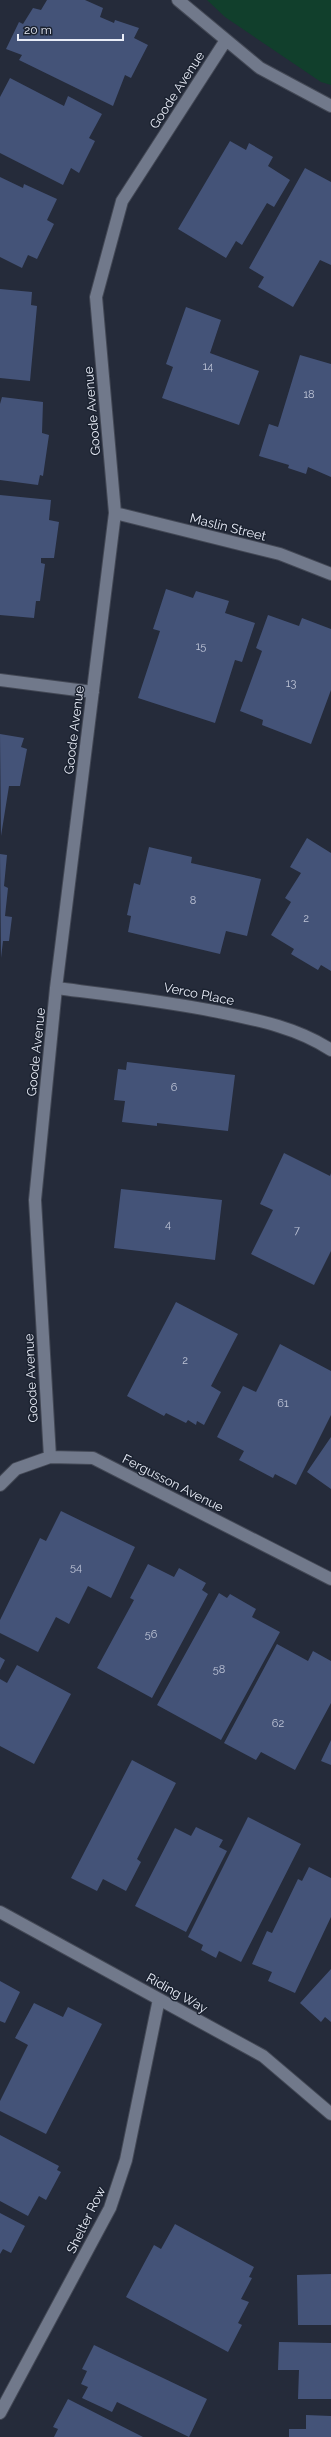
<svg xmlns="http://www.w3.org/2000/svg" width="331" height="2437" font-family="Raleway,sans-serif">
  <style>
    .green { fill: #113f2c }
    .building { fill: #445378 }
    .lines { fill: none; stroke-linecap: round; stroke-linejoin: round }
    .street-casing { stroke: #434855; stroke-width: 14 }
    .street { stroke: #71798b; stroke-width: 12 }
    .labels { text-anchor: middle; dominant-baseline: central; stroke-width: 3; stroke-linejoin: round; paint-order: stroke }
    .number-label { font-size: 11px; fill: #c0c6d8 }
    .street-label { font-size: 13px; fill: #e9edf8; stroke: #1b2230 }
  </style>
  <rect width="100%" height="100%" fill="#252b3a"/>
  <!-- green -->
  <path class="green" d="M207,0h124v85l-10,-3 -96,-65z"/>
  <!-- building -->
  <path class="building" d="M47,0h38l18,8 -3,9 14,6 1,-3 24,8 -5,10 14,7 -17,33 -6,-3 -12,31 -94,-46 3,-5 -16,-6 13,-27 4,2 10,-16 8,2z
    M10,78l54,28 4,-10 34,18 -13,24 6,3 -16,32 -8,-5 -8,17 -63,-32v-56z
    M230,141l16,9 3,-7 24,14 -5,9 22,14 -16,27 -7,-4 -25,42 -6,-4 -10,17 -48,-29z
    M305,168l26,14v83l-11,-5 -27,47 -35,-20 6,-10 -15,-9z
    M0,177l23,11 1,-4 33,15 -10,21 7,4 -17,35 -9,-4 -6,13 -22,-11z
    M0,289l32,3 -1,13 6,1 -7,75 -30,-3z
    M186,307l35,13 -11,33 49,18 -20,54 -77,-27 11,-31 -7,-3z
    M300,355l31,9v113l-23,-10 -2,7 -18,-6 1,-3 -30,-9 10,-32 9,3z
    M2,397l41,5 -1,31 7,2 -6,41 -3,-1 -2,10 -38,-5v-76z
    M0,495l51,5 -2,20 10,2 -5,36h-13v5l4,1 -5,37h-4l-2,17 -34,-3z
    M166,589l27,9 3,-7 33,10 -4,12 30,10 -13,39 -7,-2 -20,63 -77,-25 22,-67 -7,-2z
    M268,615l31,11 3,-8 29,11v61l-20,54 -49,-19 1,-5 -23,-9 22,-60 -6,-3z
    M0,734l24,4 -3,9 6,2 -7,37h-11l-8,50z
    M307,838l24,15v118l-10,-6 -3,5 -27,-16 3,-5 -23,-14 20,-33 -6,-4 16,-25 -11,-6z
    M149,847l43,10 -1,6 70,16 -14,57 -21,-5 -6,23 -92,-22 3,-16 -4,-1 7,-32 6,2z
    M0,854l7,1 -3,31 4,2 -3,28 7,1 -3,24h-6l-2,17z
    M127,1062l108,13 -7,56 -71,-8v3l-35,-4 3,-21 -11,-1 4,-31 8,1z
    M284,1153l46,23 1,-3v78l-17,34 -63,-31 22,-44 -13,-6z
    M121,1189l101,11 -7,60 -101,-12z
    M176,1302l62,32 -27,52 10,6 -17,33 -7,-4 -1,4 -8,-5 -2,3 -20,-10 -2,3 -37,-20z
    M280,1344l51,27v44l-35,70 -21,-11 -2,4 -34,-18 5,-9 -27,-14 26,-51 13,6z
    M331,1437v52l-24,-17z
    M61,1511l74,36 -24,51 -23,-12 -19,38 -13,-7 -18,35 -38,-19v-13l40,-82 6,3z
    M148,1564l26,13 5,-9 27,15 -4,7 6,4 -56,104 -55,-30 37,-68 -4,-2z
    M219,1593l8,5 3,-4 26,15 -4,8 28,15 -59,108 -64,-35z
    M277,1644l31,17 5,-10 18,10v42l-36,67 -34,-18 -5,8 -32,-17z
    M0,1657l5,3 -5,10z
    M17,1665l54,29 -37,70 -34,-18v-67l7,4z
    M331,1740v25l-10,-4z
    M132,1760l44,23 -39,76 4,3 -15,29 -23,-12 -6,12 -26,-13z
    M248,1817l53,27 -60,118 -22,-11 -3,7 -15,-8 2,-5 -15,-8z
    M196,1827l27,13 -4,7 8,4 -41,81 -51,-26 40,-78 16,8z
    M309,1867l22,11v39l-36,76 -27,-12 4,-9 -20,-8 15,-33 5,2 26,-54 4,2z
    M331,1969v53l-6,-5 -4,5 -21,-19z
    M0,1981l20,11 -15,31 -5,-2z
    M34,2003l29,14 5,-10 34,17 -56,110 -46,-23v-10l28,-56 -13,-7z
    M0,2135l59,31 -2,4 4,2 -15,28 -7,-4 -11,20 -28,-15z
    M0,2213l25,13 -14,27 -8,-4 -3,5z
    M175,2224l79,43 -5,10 3,1 -11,21 8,3 -11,21 4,2 -14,27 -102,-55 28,-52 7,4z
    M331,2274v51h-33l-1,-50z
    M279,2342l52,1v56h-33l1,-29h-21z
    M94,2345l113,54 -18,38 -72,-35 -5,10 -30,-14 6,-11 -7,-3 6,-13 -5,-2z
    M68,2399l75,38h-89l4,-8 -5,-2z
    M306,2415l25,1v21h-42v-8h17z"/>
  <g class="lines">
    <defs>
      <path id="street" d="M178,0l82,68 71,38
        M115,513l165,41 51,20
        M0,680l93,12
        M56,988c55,7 109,13 163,24 39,8 79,16 112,38
        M50,1457l-15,-257 21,-212 59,-475 -19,-216 26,-96 104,-161
        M0,1485l16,-16 34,-12 43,1 238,121
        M0,1912l263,144 68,58
        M0,2413l110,-205 16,-48 33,-161"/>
    </defs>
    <!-- street casing -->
    <use href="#street" class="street-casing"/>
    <!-- street -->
    <use href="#street" class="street"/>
  </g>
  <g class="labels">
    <!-- number labels -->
    <g class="number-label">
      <text x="208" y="366">14</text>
      <text x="309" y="394">18</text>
      <text x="201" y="646">15</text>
      <text x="291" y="683">13</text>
      <text x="193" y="900">8</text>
      <text x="306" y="918">2</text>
      <text x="174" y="1087">6</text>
      <text x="168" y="1224">4</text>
      <text x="297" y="1230">7</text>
      <text x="185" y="1360">2</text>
      <text x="283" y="1403">61</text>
      <text x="76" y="1567">54</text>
      <text x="151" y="1634">56</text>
      <text x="219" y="1669">58</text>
      <text x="278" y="1723">62</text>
    </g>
    <!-- street labels -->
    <g class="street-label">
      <text transform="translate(177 90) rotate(-57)">Goode Avenue</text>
      <text transform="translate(92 411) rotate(-95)">Goode Avenue</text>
      <text transform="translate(228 527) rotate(14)">Maslin Street</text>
      <text transform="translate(74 730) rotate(-83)">Goode Avenue</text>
      <text transform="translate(199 994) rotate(11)">Verco Place</text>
      <text transform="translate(36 1052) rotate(-84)">Goode Avenue</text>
      <text transform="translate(31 1378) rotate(-93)">Goode Avenue</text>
      <text transform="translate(173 1483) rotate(27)">Fergusson Avenue</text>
      <text transform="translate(177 1993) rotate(29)">Riding Way</text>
      <text transform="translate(86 2220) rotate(-64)">Shelter Row</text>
    </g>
  </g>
  <!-- scale -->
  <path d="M18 34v6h105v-6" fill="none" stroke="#e9edf8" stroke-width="2"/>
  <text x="24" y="34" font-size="12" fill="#e9edf8" stroke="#1b2230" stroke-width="3" paint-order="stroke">20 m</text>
</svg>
